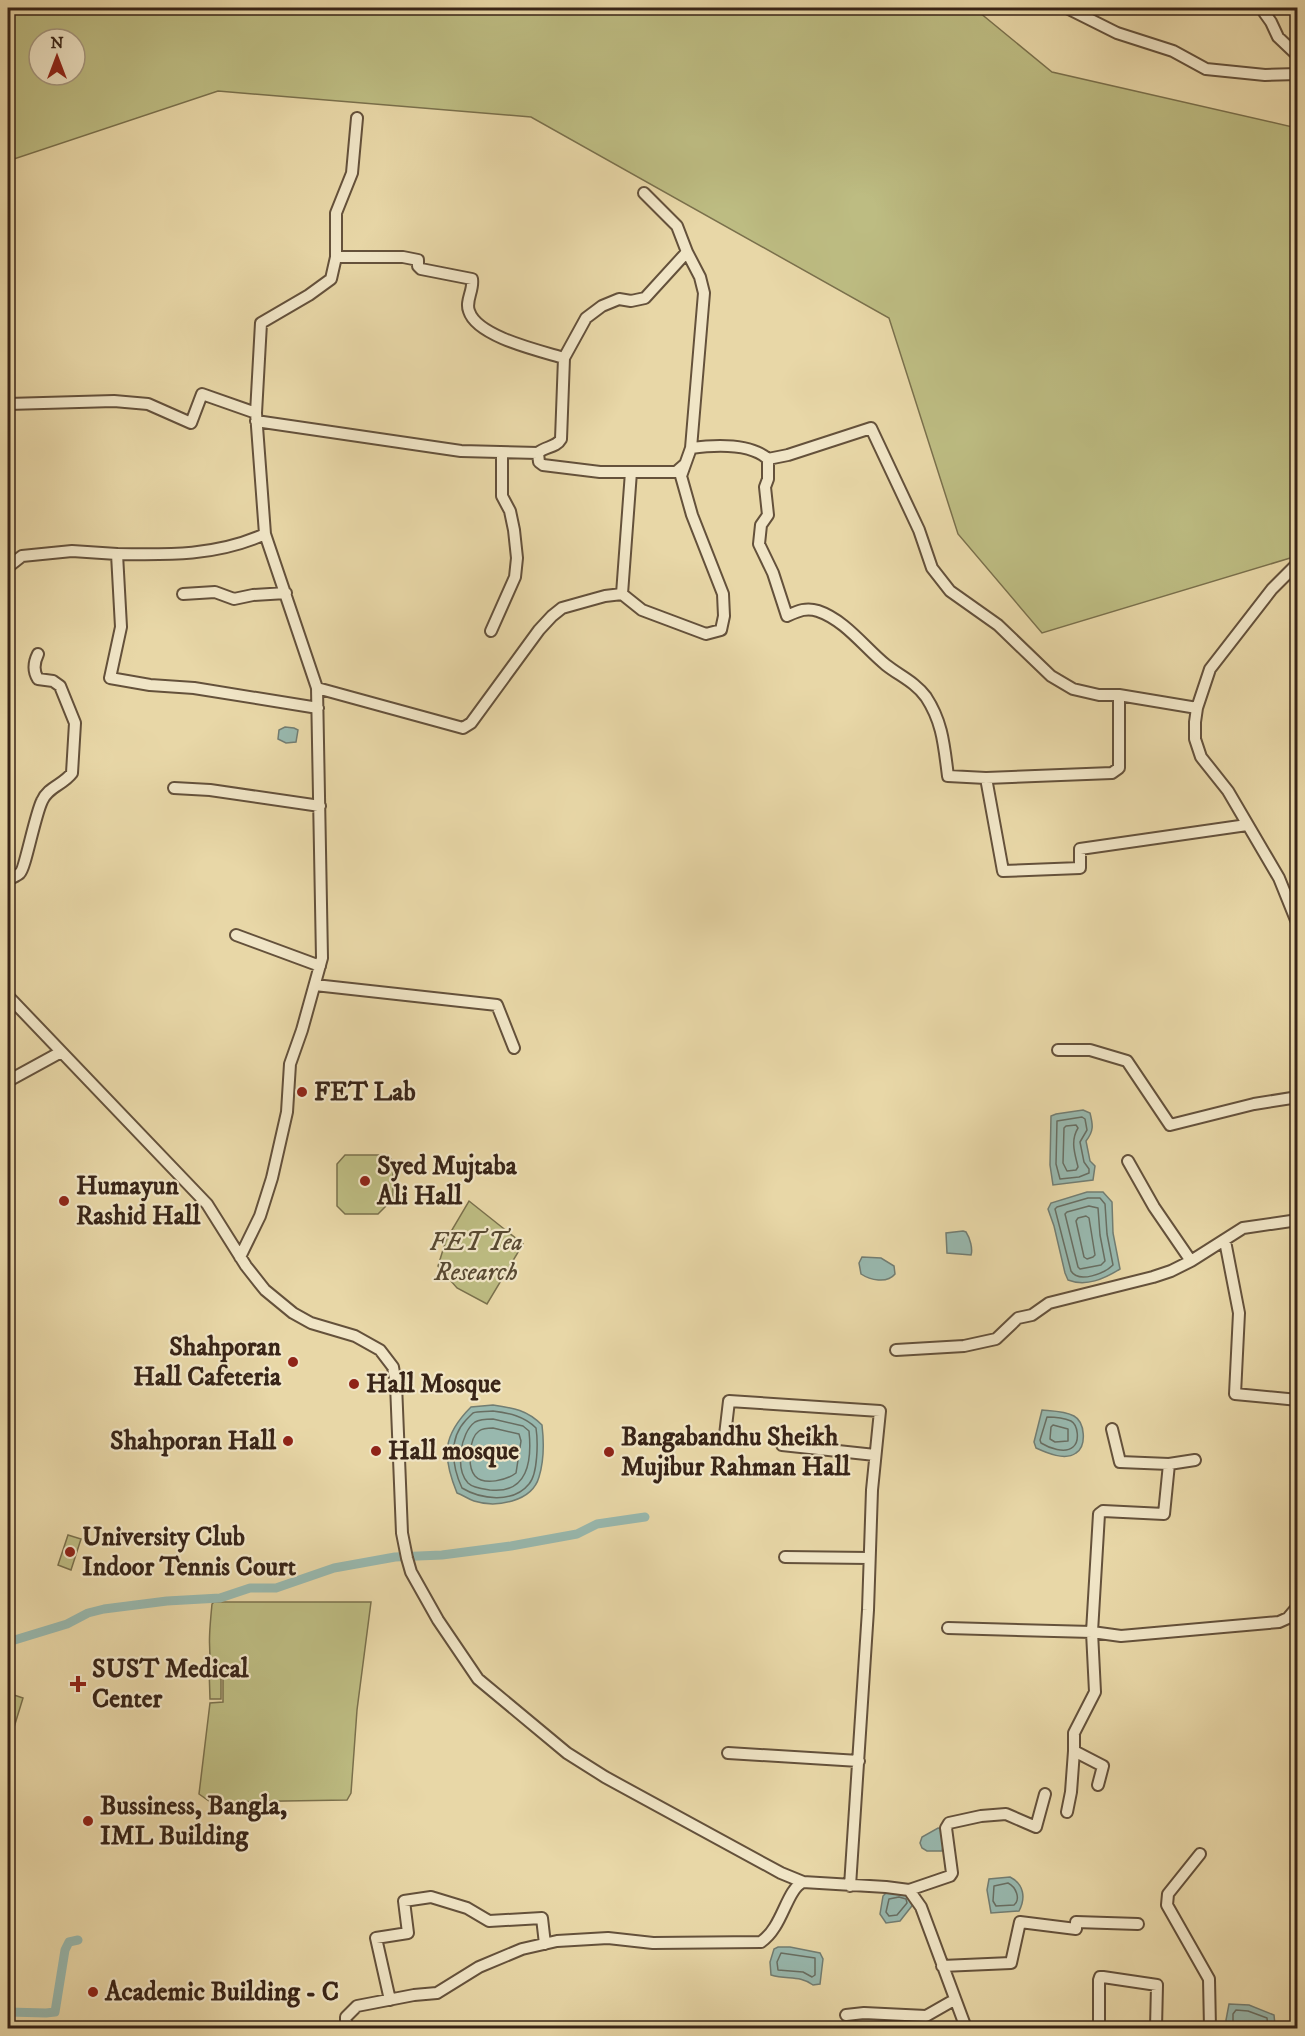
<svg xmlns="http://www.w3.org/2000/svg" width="1305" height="2036" font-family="'IM FELL DW Pica',serif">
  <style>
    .green { fill: #bdbc82; stroke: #7a704c; stroke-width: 1.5; fill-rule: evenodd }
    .water { fill: #98b8ae; stroke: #727d72; stroke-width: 1.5 }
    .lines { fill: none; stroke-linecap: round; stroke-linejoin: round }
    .shore { stroke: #686e62; stroke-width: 1.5 }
    .canal { stroke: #98b8ae; stroke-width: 9 }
    .minor-casing { stroke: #64513b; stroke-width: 14 }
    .minor { stroke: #f0e5c6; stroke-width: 10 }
    .poi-dot { fill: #8f2418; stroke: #f0e5c6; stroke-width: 2 }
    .labels { text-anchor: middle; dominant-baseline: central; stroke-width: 4.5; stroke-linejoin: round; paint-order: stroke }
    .poi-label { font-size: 26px; font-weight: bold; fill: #382417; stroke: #f0e5c6; text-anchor: start }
    .park-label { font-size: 26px; font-style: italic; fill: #594a32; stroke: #f0e5c6 }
  </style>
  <rect width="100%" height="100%" fill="#e8d7a7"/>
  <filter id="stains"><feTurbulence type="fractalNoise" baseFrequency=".00333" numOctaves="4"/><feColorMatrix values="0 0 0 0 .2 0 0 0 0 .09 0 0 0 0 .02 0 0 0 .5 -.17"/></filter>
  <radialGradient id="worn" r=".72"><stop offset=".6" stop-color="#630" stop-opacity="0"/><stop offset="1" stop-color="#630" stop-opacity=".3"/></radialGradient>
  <!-- green -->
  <path class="green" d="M8,8h966l78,64 245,56v428l-255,77 -84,-99 -69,-216 -358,-201 -313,-26 -210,70zM39,39h36v36h-36z
    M345,1155h42l6,6v38l-15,15h-33l-8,-8v-42z
    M469,1201l54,43 -36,60 -30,-16 -19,-22 8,-26z
    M68,1535l13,4 -10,31 -13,-5z
    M214,1602h157l-14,108 -6,83 -4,7 -128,2 -10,-1 -10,-7 11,-91 13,-1v-37l-12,-1c-3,-20 -1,-39 1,-60z
    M209,1667h12v32h-11z
    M8,1693l15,5 -12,39 -3,-2z"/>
  <!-- water -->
  <path class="water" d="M285,727l9,1 4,2 -2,12 -10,1 -8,-4 1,-9z
    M1083,1110l7,3c3,12 4,18 -4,28l4,20 5,5 -2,14 -40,5 -3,-20 1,-49 5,-2z
    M1087,1192h16l9,10 1,31 7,36c-16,10 -34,18 -52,11l-3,-7 -11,-47 -6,-17 3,-6z
    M963,1231l3,1c4,6 7,17 5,23l-24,-2 -1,-20z
    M862,1257l19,1 13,8 1,8c-8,10 -25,6 -34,0l-2,-11z
    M493,1405c21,3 34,5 49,20 2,17 2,36 -3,52 -7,25 -43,31 -65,24 -6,-2 -11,-6 -17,-8 -15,-37 -15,-57 14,-86z
    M1042,1410c11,1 23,1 32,6 11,6 13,30 2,37 -11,8 -29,0 -40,-5l-2,-6z
    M938,1828l4,1 1,18 -1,4h-15l-5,-3 -2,-5 2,-6z
    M1010,1877c14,7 16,21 9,34l-28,2 -4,-23 2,-11z
    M887,1892h19l9,10 -15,19 -14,2 -6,-9 3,-18z
    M778,1947h12l30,6 3,6 -3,25 -7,1c-14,-10 -25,-5 -42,-10l-1,-13 4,-13z
    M1229,2004l20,1 25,10 1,10 -3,3h-45l-1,-8z"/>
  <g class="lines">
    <!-- shore -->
    <path class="shore" d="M1082,1117l3,2 2,11 -7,12 4,20 5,7v4l-10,4 -19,2 -4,-15 1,-43z
      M1076,1125l2,3c-8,13 -3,26 0,39l-2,3 -9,1 -4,-8 1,-35 2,-2z
      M1088,1198h12l5,6 2,30 6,31c-8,8 -34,19 -42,6l-16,-62 2,-2z
      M1089,1206l9,2 2,27 5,26 -4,4 -21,4 -2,-2 -13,-53 2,-2z
      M1086,1216l3,2 6,37 -2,2 -6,2 -3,-2 -8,-36 2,-3z
      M493,1411c16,2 31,5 43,17 2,13 2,46 -7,56 -16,20 -49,15 -67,4 -10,-22 -14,-49 4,-68 1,-1 7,-7 7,-7 5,-2 14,-1 20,-2z
      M1047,1417c7,0 17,1 24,4 7,4 9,20 2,26 -8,7 -24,1 -32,-4l-1,-3z
      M493,1419l30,7 6,5c3,30 -1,63 -39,59 -7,-1 -17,-2 -22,-7 -13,-14 -8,-50 7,-61 5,-3 12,-3 18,-3z
      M1053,1425l15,4v12l-13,1 -5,-3 1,-12z
      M493,1428l26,6 2,7 -5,32c-9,7 -32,13 -41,3 -8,-9 -6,-38 4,-45 4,-3 9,-3 14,-3z
      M1008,1883c8,4 13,16 6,22l-18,1 -3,-5 1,-15z
      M899,1897l7,2 1,4 -10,12 -8,1 -3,-4 3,-13z
      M781,1953l34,5v17l-3,2 -9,-5 -25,-2 -1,-8z
      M1233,2028v-14l3,-4 12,1 19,7 1,10"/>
    <!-- canal -->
    <path class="canal" d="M8,1642l59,-18 21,-11 16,-4 63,-8 53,-3 30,-10h26l58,-20 61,-11 47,-2 69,-9 66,-12 20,-10 48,-7
      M8,2012l38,1 9,-1 10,-62 4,-8 9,-2
      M49,2028v-1"/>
    <defs>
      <path id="minor" d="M1067,8l50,25 56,18 33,18 59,6 33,-1
        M1261,8l10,14 7,15 20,19
        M336,257v-44l16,-40 5,-55
        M8,404l106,-3 34,3 43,19 11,-29 54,19
        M256,421l205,30 77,2c7,-7 18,-5 23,-14l3,-81 22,-40 16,-12 17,-7 12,2 14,-3 42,-46
        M691,448c23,-3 59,-5 77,11l20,-4 83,-27 48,102 13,38 18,23 48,34 53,51 22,13 26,6h20l78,13
        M538,453l1,9 4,3 57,7h76l8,-7
        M768,459v20l-3,8 3,28 -7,10 -2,19 14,29 14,43c11,-5 19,-9 31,-5 27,9 47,37 68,54 14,11 29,17 40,32 17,26 18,49 22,79l38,2 17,93 77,-3v-19l167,-24
        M117,554c51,1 100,2 148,-20
        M1298,563l-26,26 -62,80 -13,39 -2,14v17l6,18 27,34 51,87 19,47
        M8,567l14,-11 50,-5 45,3 4,73 -11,51 40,7 44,3 124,20
        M183,594l32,-2 19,7 19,-4 33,-2
        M622,594l9,-122
        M491,631l24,-54 2,-19 -3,-28 -4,-19 -8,-15v-42
        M317,688l146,40 8,-5 68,-93 13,-14 10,-8 25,-7 18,-5 17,-2 20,16 64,24 15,-4 3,-14 -1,-22 -31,-79 -11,-39 10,-28 13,-155 -4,-16 -13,-25 -10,-26 -33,-33
        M986,778l126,-5 7,-5v-73
        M174,788l36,2 110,16
        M8,880c3,-2 9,-4 12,-7 5,-4 15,-58 22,-72 6,-14 21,-16 30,-28l3,-50 -15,-37 -7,-5 -15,-2c-5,-8 -4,-17 0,-25
        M236,935l84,31
        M315,985l182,20 17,43
        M8,996l199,208 39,62 19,24 28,23 18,10 44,13 25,14 13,17 3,17 6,149 5,25 4,14 27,48 40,59 89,74 38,24 176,96 22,9 83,5 23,3 12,17 45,121
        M1058,1050h32l37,11 43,64 84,-21 44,-7
        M8,1081l53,-29
        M1128,1161l26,46 37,54 52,-33 55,-8
        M1225,1241l14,72 -4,81 63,6
        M240,1257l20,-41 12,-38 15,-66 3,-48 12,-34 20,-72 -5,-270 -52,-154 -9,-121 5,-90 48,-28 22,-16 5,-22h67l15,3v6l3,3 51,10c2,11 -7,22 -3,32 8,26 72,40 95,47
        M896,1350l68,-4 32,-7 22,-21 14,-3 17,-12 104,-26 18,-6 20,-10
        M1112,1429l8,33 49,2
        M725,1435l4,-34 151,10 -8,79 -4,120 -18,276
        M782,1445l93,10
        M785,1557l84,1
        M948,1628l144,4 7,-118 4,-3 61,3 5,-50 26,-4
        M728,1753l131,8
        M1098,1785l5,-19 -29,-15v-18l21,-41 -3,-60 29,4 158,-14 9,-4 10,-12
        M1067,1812l4,-20 3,-41
        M1200,1854l-32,40 -1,11 42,74 1,49
        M909,1890l41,-14 2,-3 -6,-45 3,-5 32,-7 25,-2 30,13 9,-33
        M942,1966l69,-3 9,-41 56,7v-7l62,2
        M390,2000l-14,-62 32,-5 -4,-32 27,-4 36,11 22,13 53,-3 3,26
        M846,2015l18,-2 62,3 28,-16
        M346,2028v-11l11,-11 57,-11 23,-2 42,-26 43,-18 35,-8 51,-3 45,5 108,-1c22,-15 25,-52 42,-60
        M1099,2028v-48l1,-3h3l54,8 -1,43"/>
    </defs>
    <!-- minor casing -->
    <use href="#minor" class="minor-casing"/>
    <!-- minor -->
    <use href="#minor" class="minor"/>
  </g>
  <!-- markers -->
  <g class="poi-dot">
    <circle cx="302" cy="1092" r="6"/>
    <circle cx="365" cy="1181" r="6"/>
    <circle cx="64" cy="1201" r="6"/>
    <circle cx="293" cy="1362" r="6"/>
    <circle cx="354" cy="1384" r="6"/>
    <circle cx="288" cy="1441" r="6"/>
    <circle cx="376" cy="1451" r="6"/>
    <circle cx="609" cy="1452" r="6"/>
    <circle cx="70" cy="1552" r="6"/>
    <path d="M75 1675h6v6h6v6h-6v6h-6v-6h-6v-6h6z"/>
    <circle cx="88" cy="1821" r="6"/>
    <circle cx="93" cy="1992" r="6"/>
  </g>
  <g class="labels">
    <!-- poi labels -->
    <g class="poi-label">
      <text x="314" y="1092">FET Lab</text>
      <text x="377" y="1166">Syed Mujtaba<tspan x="377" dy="30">Ali Hall</tspan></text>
      <text x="76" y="1186">Humayun<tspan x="76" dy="30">Rashid Hall</tspan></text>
      <text x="281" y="1347" text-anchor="end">Shahporan<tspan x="281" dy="30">Hall Cafeteria</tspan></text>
      <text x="366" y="1384">Hall Mosque</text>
      <text x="621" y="1437">Bangabandhu Sheikh<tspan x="621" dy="30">Mujibur Rahman Hall</tspan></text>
      <text x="276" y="1441" text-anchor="end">Shahporan Hall</text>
      <text x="388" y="1451">Hall mosque</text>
      <text x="82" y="1537">University Club<tspan x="82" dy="30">Indoor Tennis Court</tspan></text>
      <text x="92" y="1669">SUST Medical<tspan x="92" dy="30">Center</tspan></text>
      <text x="100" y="1806">Bussiness, Bangla,<tspan x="100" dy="30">IML Building</tspan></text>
      <text x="105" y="1992">Academic Building - C</text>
    </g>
    <!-- park labels -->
    <g class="park-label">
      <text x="476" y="1242">FET Tea<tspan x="476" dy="30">Research</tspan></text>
    </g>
  </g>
  <!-- margin -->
  <rect width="1305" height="2036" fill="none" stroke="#e8d7a7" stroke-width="30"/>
  <rect x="9" y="9" width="1287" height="2018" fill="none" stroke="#382417" stroke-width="3"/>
  <rect x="15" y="15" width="1275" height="2006" fill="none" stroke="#382417" stroke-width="1.5"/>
  <!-- north arrow -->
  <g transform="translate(57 57)"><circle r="28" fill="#f0e5c6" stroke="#a69880" stroke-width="1.5"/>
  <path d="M0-4.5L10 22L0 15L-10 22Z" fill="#8f2418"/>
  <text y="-9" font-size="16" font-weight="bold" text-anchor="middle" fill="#382417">N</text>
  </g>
  <rect width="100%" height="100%" filter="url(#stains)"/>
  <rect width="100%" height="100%" fill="url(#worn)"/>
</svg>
